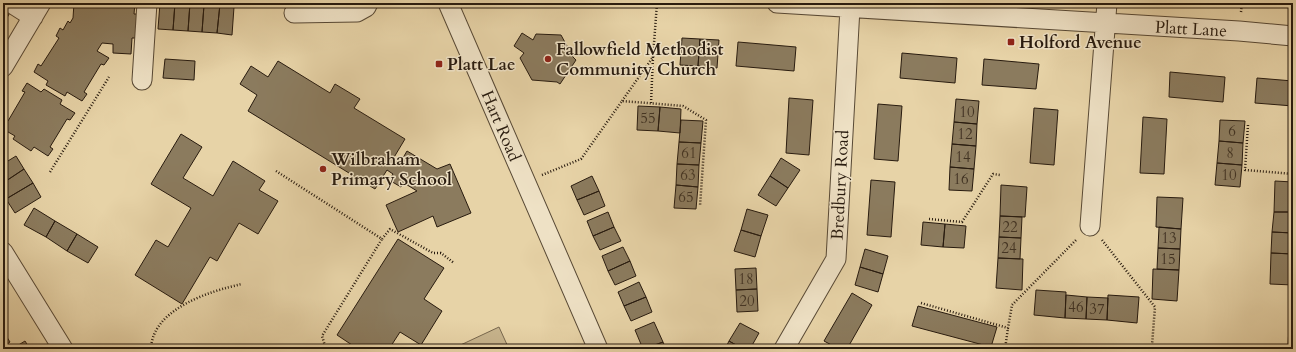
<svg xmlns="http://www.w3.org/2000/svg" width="1296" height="352" font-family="Cardo,serif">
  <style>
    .park { fill: #c7b48d; stroke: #78684e }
    .building { fill: #8b7b5e; stroke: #281b0f }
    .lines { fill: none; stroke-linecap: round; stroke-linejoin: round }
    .minor-casing { stroke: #584935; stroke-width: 21 }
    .path { stroke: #281b0f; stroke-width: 2.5; stroke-dasharray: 1 2; stroke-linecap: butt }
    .minor { stroke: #efe2c6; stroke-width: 19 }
    .poi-dot { fill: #8f2418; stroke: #efe2c6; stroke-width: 1.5 }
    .labels { text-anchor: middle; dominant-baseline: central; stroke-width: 3; stroke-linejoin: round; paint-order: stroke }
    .number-label { font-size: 15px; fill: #413323 }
    .street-label { font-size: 17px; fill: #281b0f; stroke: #efe2c6 }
    .poi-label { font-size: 17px; font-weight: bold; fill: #281b0f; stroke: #efe2c6; text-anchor: start }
  </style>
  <rect width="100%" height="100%" fill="#e7d3a7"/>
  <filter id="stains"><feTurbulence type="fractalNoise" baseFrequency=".005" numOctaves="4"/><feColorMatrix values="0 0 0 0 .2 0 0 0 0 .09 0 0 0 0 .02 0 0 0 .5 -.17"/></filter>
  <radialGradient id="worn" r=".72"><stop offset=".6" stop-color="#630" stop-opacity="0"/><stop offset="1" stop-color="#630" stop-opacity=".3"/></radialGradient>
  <!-- park -->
  <path class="park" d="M499,327l10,22h-57z"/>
  <!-- building -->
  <path class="building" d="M74,3h61l-1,11h3l-1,24h-4l-1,16 -18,-1v-9l-11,-1 -5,8 12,7 -5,7 -3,-1 -17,28 3,2 -5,7 -15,-9 -2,4 -19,-11 2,-4 -14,-9 4,-8 3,2 18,-28 -3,-2 4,-8 3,2 5,-9 2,2 3,-5z
    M160,3h15l-2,27 -15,-1z
    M175,3h15l-2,28 -15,-1z
    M190,3h11v2h3l-2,27 -14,-1z
    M208,3l12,1 -3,29 -15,-1 2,-27h4z
    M1248,3h18v3l-18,-1z
    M1266,3h19l-1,4 -18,-1z
    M1285,3h8v5l-9,-1z
    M3,4l9,5 -8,14h-1z
    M220,4h11v3h3l-2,28 -15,-2z
    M522,33l11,7 3,-6 25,1 12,22 3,3 -16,24 -3,-2 -25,-2 -12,-22 4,-5 -10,-7z
    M682,38l18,1 -2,27 -18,-1z
    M700,39l19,1 -2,28 -19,-2z
    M738,42l58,5 -2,24 -58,-5z
    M902,53l55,5 -2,25 -55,-5z
    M165,59l30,2 -1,19 -31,-2z
    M984,59l55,5 -3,25 -54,-4z
    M278,61l52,32 5,-9 25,15 -6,9 51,31 -12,20 7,4 7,-12 30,18 13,-5 21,49 -34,14 -4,-11 -35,16 -12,-27 31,-14 -13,-8 -3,4 -12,-7 4,-6 -6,-4 -12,19 -127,-78 9,-16 -17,-11 11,-18 17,11z
    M1170,72l55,5 -2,25 -54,-5z
    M1257,78l36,3v25l-38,-3z
    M27,83l14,9 3,-3 18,11 -2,4 15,9 -5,7 -3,-1 -17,28 3,2 -5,7 -14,-9 -3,4 -18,-12 2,-3 -12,-7v-7l2,-3 3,2 17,-29 -3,-1z
    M789,98l24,2 -4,55 -23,-2z
    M956,99l23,2 -2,23 -23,-2z
    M878,104l24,2 -4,55 -24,-2z
    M638,106l22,1 -2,24 -21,-1z
    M660,107l21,2 -1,24 -22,-2z
    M1034,108l24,2 -4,55 -24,-2z
    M1143,117l24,2 -3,55 -24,-1z
    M681,120l22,1 -2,22 -22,-1z
    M1220,120l25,1 -2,22 -24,-2z
    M954,122l23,2 -1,22 -24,-2z
    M181,134l21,13 -19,31 30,18 20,-35 32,20 -6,9 19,11 -20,33 -19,-11 -22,38 -7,-4 -28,47 -47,-29 21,-35 12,7 23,-39 -40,-24z
    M1219,141l24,2 -1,22 -25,-2z
    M679,142l22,1 -2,22 -22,-1z
    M952,144l24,2 -2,23 -24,-2z
    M16,156l8,13 -21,14v-19z
    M781,158l19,12 -12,18 -18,-12z
    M1217,163l25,2 -2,22 -25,-2z
    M677,164l22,1 -1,22 -22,-2z
    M950,167l24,2 -2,22 -23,-1z
    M24,169l9,14 -27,16 -3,-5v-11z
    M592,176l7,15 -22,9 -6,-14z
    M770,176l18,12 -12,18 -18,-11z
    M871,180l24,2 -4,55 -24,-2z
    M1275,181l18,1v30h-19z
    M33,183l8,14 -26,16 -9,-14z
    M676,185l22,2 -2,22 -22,-1z
    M1001,185l26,2 -2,30 -25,-1z
    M599,191l6,15 -21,9 -7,-15z
    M1157,197l26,1 -2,31 -25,-2z
    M34,208l21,13 -9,16 -22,-12z
    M747,209l21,6 -7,21 -20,-6z
    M608,212l6,15 -21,9 -6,-15z
    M1274,212h19v21l-21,-1z
    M1000,216l22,1 -1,21 -22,-1z
    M55,221l22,13 -10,17 -21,-14z
    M923,222l22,2 -2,23 -22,-2z
    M945,224l21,2 -2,22 -21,-1z
    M614,227l7,14 -21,9 -7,-14z
    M1159,227l22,2 -1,20 -22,-1z
    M741,230l20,6 -6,21 -21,-6z
    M1272,232l21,1v21l-22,-1z
    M77,234l21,13 -10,16 -21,-12z
    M999,237l22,1 -1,21 -22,-1z
    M398,239l46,29 -20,31 18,12 -21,34 -21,-13 -11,17h-31l-21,-14z
    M623,247l7,14 -22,10 -6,-15z
    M1158,248l22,1 -1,21 -22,-1z
    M865,249l23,7 -5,18 -23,-7z
    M1271,253l22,1v31l-23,-1z
    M998,258l25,1 -1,31 -26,-2z
    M630,261l6,15 -21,9 -7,-14z
    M860,267l23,7 -5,18 -23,-7z
    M756,268l1,21 -21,1 -1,-21z
    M1153,269l26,1 -2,31 -25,-2z
    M639,282l7,15 -22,9 -6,-14z
    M757,289l1,22 -21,1 -1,-22z
    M1036,290l30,2 -1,26 -31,-3z
    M852,293l20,12 -25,44h-8l-15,-8z
    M1066,295l21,2 -1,22 -21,-1z
    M1108,295l31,2 -2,26 -30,-3z
    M646,297l6,15 -21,9 -7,-15z
    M1087,297l21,1 -1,22 -21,-1z
    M1290,303l3,1v22l-4,-1z
    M918,306l79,21 -6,20 -79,-21z
    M654,322l9,20 -20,7 -8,-19z
    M740,323l19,10 -9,16h-7l-14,-8z
    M1289,325l4,1v21h-5z
    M3,331l7,11 -7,5z
    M25,341l5,8h-18z
    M729,341l14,8h-18z
    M663,342l3,7h-20z"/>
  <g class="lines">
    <defs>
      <path id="minor" d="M11,3l22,14
        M448,3l150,346
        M777,3l462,28 54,5
        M294,13l63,-1 9,-5 2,-4
        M3,67l38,-64
        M142,80l5,-77
        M1090,226l17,-223
        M3,252l60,97
        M784,349l52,-90 14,-251"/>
    </defs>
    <!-- minor casing -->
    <use href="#minor" class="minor-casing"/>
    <!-- path -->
    <path class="path" d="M1241,12l1,-9
      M622,101l31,-44 4,-54
      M651,103l2,-46
      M1248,125l-3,45 48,4
      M276,171l106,68 8,-10 43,24h8l13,10
      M50,172l59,-95
      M542,175l39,-16 41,-58 61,5 23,14 -6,86
      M929,219l33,3 31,-48 7,1
      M1102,240l53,67 -3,38 68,4
      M921,303l87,25 4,-23 65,-66
      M151,349c1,-40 59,-58 91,-65
      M326,349l-4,-13 60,-97
      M1005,349l3,-21"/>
    <!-- minor -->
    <use href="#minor" class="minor"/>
  </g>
  <!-- markers -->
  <g class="poi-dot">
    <rect x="1007" y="38" width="8" height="8" rx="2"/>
    <circle cx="548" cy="59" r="4"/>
    <rect x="435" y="60" width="8" height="8" rx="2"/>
    <circle cx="323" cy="169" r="4"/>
  </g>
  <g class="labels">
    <!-- number labels -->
    <g class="number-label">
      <text x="967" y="112">10</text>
      <text x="648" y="118">55</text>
      <text x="1232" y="131">6</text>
      <text x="965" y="134">12</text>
      <text x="689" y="153">61</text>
      <text x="1230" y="153">8</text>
      <text x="963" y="157">14</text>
      <text x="688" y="175">63</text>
      <text x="1229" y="175">10</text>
      <text x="961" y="179">16</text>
      <text x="686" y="197">65</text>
      <text x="1010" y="227">22</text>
      <text x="1169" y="238">13</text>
      <text x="1009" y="248">24</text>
      <text x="1168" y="259">15</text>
      <text x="746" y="279">18</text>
      <text x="747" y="301">20</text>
      <text x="1076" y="307">46</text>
      <text x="1097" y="309">37</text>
    </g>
    <!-- street labels -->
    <g class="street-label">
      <text transform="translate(1191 29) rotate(3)">Platt Lane</text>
      <text transform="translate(501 126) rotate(67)">Hart Road</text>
      <text transform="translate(840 185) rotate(-87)">Bredbury Road</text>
    </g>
    <!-- poi labels -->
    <g class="poi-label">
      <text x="1019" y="42">Holford Avenue</text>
      <text x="556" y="49">Fallowfield Methodist<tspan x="556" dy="20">Community Church</tspan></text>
      <text x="447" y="64">Platt Lae</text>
      <text x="331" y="159">Wilbraham<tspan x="331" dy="20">Primary School</tspan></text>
    </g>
  </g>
  <!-- margin -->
  <rect width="1296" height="352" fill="none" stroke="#e7d3a7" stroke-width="16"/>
  <rect x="4" y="4" width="1288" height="344" fill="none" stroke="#281b0f" stroke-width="2"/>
  <rect x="8" y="8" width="1280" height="336" fill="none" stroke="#281b0f"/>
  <rect width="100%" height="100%" filter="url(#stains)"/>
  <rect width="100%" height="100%" fill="url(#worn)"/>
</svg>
